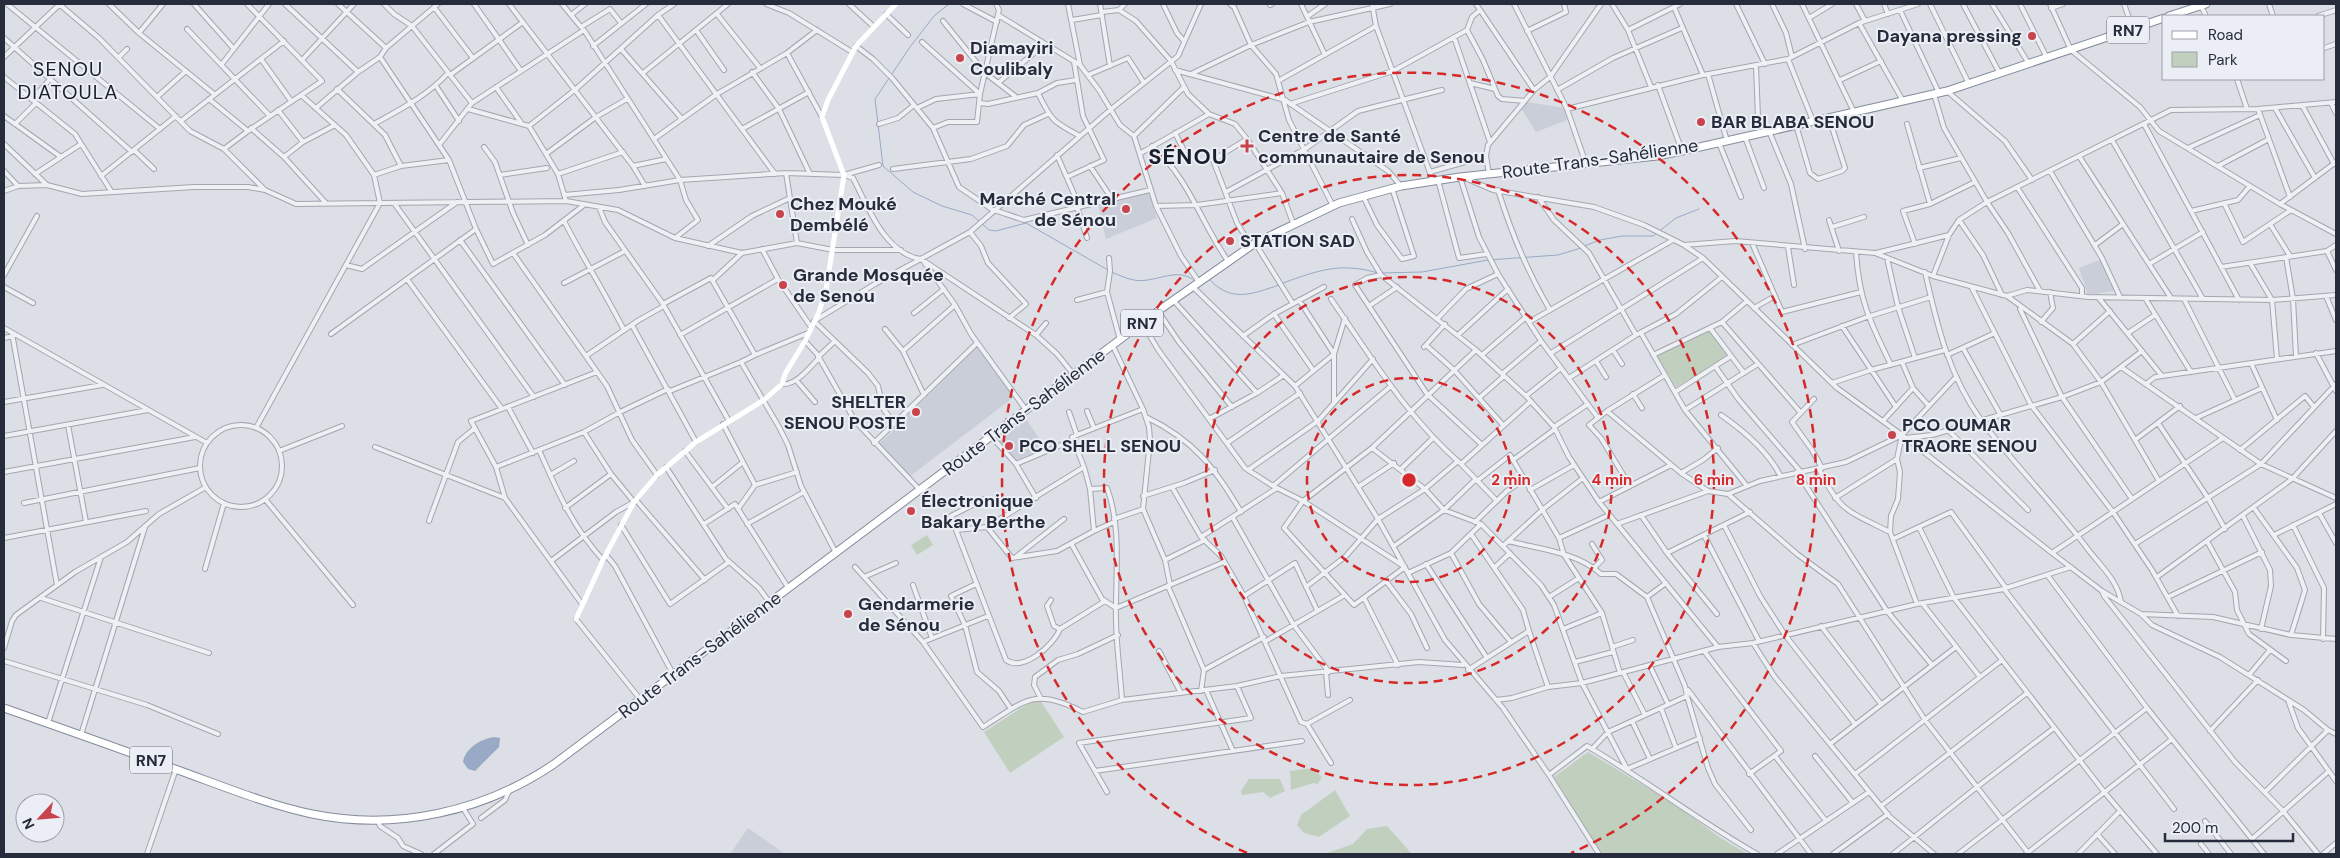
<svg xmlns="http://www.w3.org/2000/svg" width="2340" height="858" font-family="'DM Sans',sans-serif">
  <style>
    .built { fill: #caced8 }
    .green { fill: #c1d0be }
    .water { fill: #98aac5 }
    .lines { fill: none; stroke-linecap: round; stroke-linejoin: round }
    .stream { stroke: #98aac5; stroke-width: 1 }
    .street-casing { stroke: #a2a6b0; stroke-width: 6 }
    .highway-casing { stroke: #848c9c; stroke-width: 9 }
    .street { stroke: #eff0f4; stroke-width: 4 }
    .secondary { stroke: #fff; stroke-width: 5 }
    .highway { stroke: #fff; stroke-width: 7 }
    .ring { fill: none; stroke: #d62828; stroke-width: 2.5; stroke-dasharray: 9 6 }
    .poi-dot { fill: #c9434d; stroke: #ebeef4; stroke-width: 2 }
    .labels { text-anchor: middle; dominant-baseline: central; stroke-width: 4; stroke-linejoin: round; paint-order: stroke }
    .shield { fill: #ebeef4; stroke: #626673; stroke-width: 1 }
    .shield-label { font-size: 16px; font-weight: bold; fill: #272c3c }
    .poi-label { font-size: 18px; font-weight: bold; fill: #272c3c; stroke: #ebeef4; text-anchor: start }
    .street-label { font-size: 18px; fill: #272c3c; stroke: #ebeef4 }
    .quarter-label { font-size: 20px; letter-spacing: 1px; fill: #191e2c; stroke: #ebeef4 }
    .district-label { font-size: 22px; font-weight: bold; letter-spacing: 1px; fill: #191e2c; stroke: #ebeef4 }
    .centre { fill: #d62828; stroke: #ebeef4; stroke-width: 2.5 }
    .ring-label { font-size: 15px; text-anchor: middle; font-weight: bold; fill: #d62828; stroke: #ebeef4; stroke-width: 4; stroke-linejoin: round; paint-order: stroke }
  </style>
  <rect width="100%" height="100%" fill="#dcdfe6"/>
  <!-- built -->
  <path class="built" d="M1527,102l38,6 2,12 -31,12 -15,-24z
    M1147,188l10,30 -51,21 -9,-39z
    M2100,260l14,31 -26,4 -9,-27z
    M977,347l37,50 -105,80 -31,-32z
    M1026,419l20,29 -31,13 -18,-21z
    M748,828l37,26h-55z"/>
  <!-- green -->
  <path class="green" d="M1710,329l19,26 -53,32 -19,-31z
    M927,535l6,10 -16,10 -6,-10z
    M1038,697l26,40 -54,36 -26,-41z
    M1588,752l88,53 43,32 29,17h-147l-47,-77z
    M1312,768l10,9 -4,7 -5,-1 -22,7 -1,-19z
    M1249,779h31l5,12 -15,7 -7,-6 -21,3 -1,-4z
    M1335,790l15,26 -31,21 -15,-4 -7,-8 4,-10z
    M1387,826l25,28h-88l29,-10 14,-15z"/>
  <!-- water -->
  <path class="water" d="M494,737l6,1 -1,9 -24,24 -7,-2 -5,-7c2,-14 18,-23 31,-25z"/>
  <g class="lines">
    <!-- stream -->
    <path class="stream" d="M949,4l-15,12 -24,31 -35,52 8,67 30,26 29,14 30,9 17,15 7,1 30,-8 82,47
      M1584,246l16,-6 22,-4h31l23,-18 23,-9
      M1111,272c7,2 15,7 23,8 19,4 41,-13 58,-1
      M1382,273l40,-1 66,-12 70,-5 23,-7
      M1210,280c22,23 42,14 69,5
      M1283,283c36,-13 58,-21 95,-10"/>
    <defs>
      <path id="street" d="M7,4l153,125
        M59,4l40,34 91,93 34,18 41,41
        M109,4l30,29 75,61
        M194,4l40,45
        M285,4l73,68
        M338,4l48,44
        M384,4l10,10 18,12 60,77
        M474,4l47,67
        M509,4l124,162 12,20
        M562,4l19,23
        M766,4l23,9 63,39
        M849,4l24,22
        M963,4l34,18
        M1068,4l12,61
        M1100,4l10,62
        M1163,4l14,29 7,8
        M1230,4l4,3 17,38 25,29 13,46 44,86
        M1301,4l24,51
        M1372,4l4,22 57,155
        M1476,4l58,86
        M1514,4l53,105 19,55
        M1612,4l16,26 23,57
        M1736,4l29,60
        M1772,4l14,29 6,24
        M1802,4l52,108
        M1856,4l9,17
        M1884,4l4,10
        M1930,4l39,80
        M1963,4l37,70
        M1992,4l37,60
        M2020,4l27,54
        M2050,4l21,46 69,57 19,24 121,73 56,30
        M2124,4l9,25
        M2269,4l4,12
        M1270,5l2,-1
        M2201,6l5,10
        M434,7l39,51
        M1674,7l29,68
        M2051,8l12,-4
        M1119,10l17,11 35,40 17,33 21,20 26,10 12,15 35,54 11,30
        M1900,10l39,83
        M1102,12l17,-2 6,-6
        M717,14l43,54
        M886,14l22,21
        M571,15l14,-11
        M658,15l117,159
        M998,15l82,50 19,25 21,35 14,11 22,70 25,50 18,26
        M1308,16l17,-12
        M2318,16l18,-6
        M1809,18l23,-14
        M1072,20l30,-5
        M943,21l42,52 30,23
        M1859,23l44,78
        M581,27l29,-18 11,14
        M187,29l83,87
        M696,30l28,40
        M1467,30l16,30 15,36 4,3 23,2
        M1628,30l52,-26
        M1527,31l39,-19 -2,-8
        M139,33l24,-29
        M1454,37l36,105
        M4,38l128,114
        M922,42l58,52
        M593,46l53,-42
        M856,46l17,13 19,19 41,50 26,59 34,23
        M2324,48l12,-4
        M621,49l61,70
        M787,53l35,64
        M4,57l56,-53
        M119,57l8,-8
        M380,57l69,103 27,69 17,35 52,-29 39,-30
        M261,59l30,42
        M1788,59l25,62
        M302,60l52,-56
        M222,64l47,-60
        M1756,66l2,51
        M1175,70l110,30 103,71 13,15
        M752,72l27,37 31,65
        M643,73l85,-69
        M1191,74l60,-29 58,-23 81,-18
        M1708,74l19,67
        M450,75l73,-53
        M1088,75l40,-17 16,25
        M4,77l71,57 36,57
        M2237,79l10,30
        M1840,80l41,-19
        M1278,81l98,-55
        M998,83l47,-39
        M1470,83l25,6
        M1658,85l24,66
        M436,86l23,35
        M496,87l26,37
        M337,89l48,46 16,31
        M1557,90l56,-32 69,-30
        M1947,91l58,50 27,39
        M1038,93c13,27 15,29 42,43
        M1934,94l10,34 43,74 21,31 32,58
        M157,97l29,-26
        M209,99l39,32
        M32,100l18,-21
        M979,103l9,1 50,-11 19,-10 19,-3
        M2331,103l5,10
        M1290,104l103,-33 74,-41 5,-13 8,-7
        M2302,105l32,59
        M316,108l42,-36 22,-15 6,-9 52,-44
        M917,108l19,-9 44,-5
        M2275,108l40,70
        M468,109l61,17 29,48 8,27
        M1567,109l136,-34 85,-16 71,-36 59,-19
        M2258,109l32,88
        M278,110l25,32
        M4,116l57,41
        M181,121l103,-80
        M15,124l21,-21
        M374,124c27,-15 53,-28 74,-51
        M879,124l19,-6 16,-13
        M1907,124l23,80
        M2144,124l95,176
        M1796,125l14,48 8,6 24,-8 3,-3 -16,-50
        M529,126l47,-37 82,-74 16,-11
        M251,128l33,29 41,45
        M933,128l15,-6h29l3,-28 19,-84 -3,-6
        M742,129l67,-37
        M1769,131l22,53 14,65
        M1175,133l15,29
        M1134,136l50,-49
        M1745,137l19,51
        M654,139l63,-45 70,-41 30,-23
        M1247,139l-34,21 24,63 14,23
        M2112,140l91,159
        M1719,143l22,54
        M4,144l43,41
        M439,145l33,-42 112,-73 96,150 6,20 12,20 -23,18
        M1152,146c37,32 49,77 76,115
        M484,147l11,15 18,51 15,32
        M2188,148l72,-33
        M224,149l24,-18 74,-50 -75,-77
        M134,150l20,19
        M1141,153l68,-39
        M546,154l50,-37 31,-18
        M1057,155l17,39
        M2079,156l92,142
        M284,157l19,-15 32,-17
        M633,166l33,-7
        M1090,166l22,33
        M2218,166l51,-27
        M1919,168l42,-10
        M893,169l78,-10 36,-13 17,-21 24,-11
        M4,171l14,15
        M2050,171l52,87 18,39
        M1430,172l56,-16
        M35,174l46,-30
        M558,174l65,-22
        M1489,174l-3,-18 2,-11 46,-55 16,-13 51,-73
        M374,175l27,-9 48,-6
        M500,175l47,-7
        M844,175l9,3c15,29 32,76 68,81l115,76 21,19 17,21
        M101,176l75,-60
        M1067,177l37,-17 -21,-44 -9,-54
        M1460,177l19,60 19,37 43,67 -39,33
        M1465,178l28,12 101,17 50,18 40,20 19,13 134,130 65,47 150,118 50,38 39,23 11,11 68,32 84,53 24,20 8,4
        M1438,180l21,78 28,-4
        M2017,187l65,101v8
        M1498,190c13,42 30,83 52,120
        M4,191l14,-5 29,-1 35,9 112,-7h54l17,3 31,14 270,-3 52,9 57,28 67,15 55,-10 36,7h68
        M1226,192l79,-43 53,-38 84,-21
        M564,195l55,-5 61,-10 106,-7
        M1363,196l14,29 25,34 12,-3 -22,-68
        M1538,197l16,23 35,33 47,82
        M394,203l140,194
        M2224,203l19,39 48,-32
        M2280,204l56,-42
        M1156,206l41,-1 85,-12
        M599,207l6,15 58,82
        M1077,207l10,31
        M994,210l30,10 126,-30
        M2191,211l47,-11 12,-14
        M1352,219l15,33 14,23 95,75 50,46 28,31 15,30 30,45 119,145
        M1829,220l10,31
        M1959,220l24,35 19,40
        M564,221c19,37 41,72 60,109
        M2270,224l20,32
        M1832,227l32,-10
        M970,232l11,14 7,17 38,41 -17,14
        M460,240l105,145
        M797,243l-11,-70 58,2 35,-10
        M1255,243l38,61
        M1752,243l30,69 79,-20
        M1915,244l-12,-33 27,-7 45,-22
        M1684,245l51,-4 140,12 58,23 74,20 66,48 28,38 58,99
        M2095,245l28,-21
        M708,246l44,-30 38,-18
        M1788,247l6,38
        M762,249l16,30 33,48
        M2327,251l9,19
        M1856,252c3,48 14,70 35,113
        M513,253l94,133 25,54 25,35
        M1876,253l73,-18
        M2286,257l7,42 3,57
        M1109,258l1,13 -3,21 13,48
        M1887,258l11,49 17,51
        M924,262l31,43 16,29 55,76
        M2250,263l22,37 5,59
        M2149,264l54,-32
        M346,265l16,4 95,-67
        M2221,267l106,-16 9,-6
        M1925,272c12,53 24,104 56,148 34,46 75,86 109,132 13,16 28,30 31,50
        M4,275l33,-59
        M1381,275l-14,3 -12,7 72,109 54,50
        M1933,276l16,-41 10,-15 28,-18 184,-92 87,-1 78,-7
        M407,279l95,130
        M713,280l29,-27
        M564,283l61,-32
        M4,287l29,16
        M1193,287l102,99 83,133 67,121 58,68 46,67 50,79
        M1972,288l59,117 82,107 39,58 26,46
        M2007,296l20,-6 61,7 184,3 64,-5
        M2326,296l10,24
        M2098,297l64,79
        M2145,298l46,74
        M1331,299c41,59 75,117 130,165l70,-63
        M2184,299l51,101
        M1077,300l30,-8
        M1173,300l84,93
        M1369,306l28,-19
        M1754,308l21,-12
        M2020,309l42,88 70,102
        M1158,311l21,31 53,65
        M914,313l30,-24
        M1274,314l39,56
        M1438,318l28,-29 32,-15
        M1529,322l144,-82
        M1722,322l79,91
        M2041,322l12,-14 -3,-16
        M1142,323l17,28 86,117 28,18 30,15 102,66 -51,38 -70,-77 19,-27 69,-53 104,-98
        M632,325l64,117
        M1842,326l54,81
        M4,328l203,115
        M1710,328l34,45
        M885,329l18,22 21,44
        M12,333l45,252
        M1641,333l44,77 62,76
        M2128,333l27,-18
        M331,334l145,-105
        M680,335l98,-56
        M1036,335l10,-12
        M1458,335l50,-46
        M1243,336l31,-22 50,-27
        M4,338l9,-2
        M805,341l12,13 38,67 65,69
        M1541,341l57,77
        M2073,344l37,-33
        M1426,345l28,25 49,55
        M1792,345l75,-28 64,-20
        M1113,346l30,63 6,18 1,13 -7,69 22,51 5,25
        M1424,347l21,-23
        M1963,348l37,66
        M1613,350l9,14
        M903,351l52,-46
        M1551,353l152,-95
        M2316,353l20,38
        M755,355l53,-22
        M1482,355l44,-38
        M1653,355l69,-33 25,-21
        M1947,355l48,-22
        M586,356l53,-36 25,-14
        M818,357l17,-16
        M1596,361l10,16
        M1902,362l11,26 16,18
        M2251,363l26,57
        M1715,366l24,34 62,72
        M2121,367l140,97 75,34
        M1569,378l67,-43 40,-21 46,-37
        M796,380l19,22
        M1832,383l39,-13 74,-20
        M782,384c14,2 28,-17 37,-26
        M2146,384l9,-7 181,-26
        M1295,386l39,-32 -35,-54
        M670,391l71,-29 38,65 9,18 13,41 35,67
        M1675,392l56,-36
        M1633,394l9,14
        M1526,396l35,-28
        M1479,398l25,-22
        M1814,399l-22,23 20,28 10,18
        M4,402l98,-17
        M1334,403v-49l11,-36
        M508,407l25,46
        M1685,410l73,-46
        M1087,411l7,17
        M1607,411l74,62 27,18 20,3 32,-13 86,-19 56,-27 53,-57
        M1069,412l8,23
        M1721,415c23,16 46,35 59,60
        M1146,417c48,23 69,51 95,95
        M2196,418l66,-30
        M1209,419l48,-26 27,-18
        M729,421l-66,-117 48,-26 44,77 -14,7
        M1883,421l30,-33
        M2158,423l50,75 17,31
        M723,424l32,61
        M894,424l-11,-16 -5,-22 -10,-13 -54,-52 61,-37 95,-52 140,-122 68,-54 23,-52
        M68,425l18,97
        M200 466a41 41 0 1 1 82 0a41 41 0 1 1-82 0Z
        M1554,427l34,-23
        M256,428l124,-225 -6,-28 -28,-40 -45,-40
        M1948,430l80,80
        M4,436l144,-26
        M991,436l25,28 20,34
        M1905,438l27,-3 130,-38 39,-15 41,-31
        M2135,440l45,-34
        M874,443l103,-100
        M1227,443l73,-50
        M375,447l130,51
        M1372,448l53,41 19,21 37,14 60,61 13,20 28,78 45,86 73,-31
        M539,450c19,42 32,75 64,110
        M2240,450l65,-54 9,11
        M279,451l63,-25
        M685,451l43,58
        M1513,460l42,-31
        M1016,464l57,-24
        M1461,464l36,37
        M496,467l88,-35 36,-20 48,-23
        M666,467l60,92 33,29 11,15
        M1084,467l-12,-30 71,-28
        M1401,469l31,-30
        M1819,469c21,43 29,42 71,63
        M1248,470l70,-49 55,-62
        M4,472l191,-35
        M1797,472l90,139 45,54
        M1681,473l22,-13 15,-12
        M550,475l24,-14
        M1477,481l33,-26 49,83 5,17 38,58 18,60
        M1273,486l118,-100
        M1630,486l-29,-48 -12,-13 18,-14 58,-36
        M712,487l31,-25
        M1172,487l29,50 20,19 23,40 57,126 6,2 24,39
        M1358,487l36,-24
        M1530,490l44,-25
        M1728,494l69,60 41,30 87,136 104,134
        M1143,496l41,-13 31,-13
        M1835,498l62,-39
        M265,499l88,106
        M984,499l-33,17 5,14 31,-3 25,31 45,-7 37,-20 -4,-42 17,-1c14,37 9,80 9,119 -1,31 4,62 6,93
        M636,500l69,80
        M1599,502l72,-37
        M24,503l176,-35
        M565,508l46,-34
        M2254,508l43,60 8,22 -14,45
        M738,509l17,-24 42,-13
        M2319,513l17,30
        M1641,515l26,38 50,61
        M2243,516l27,54 1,16 -10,43
        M1233,518l60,106 36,48
        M1114,519l29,-10
        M429,521l29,-79 17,-14
        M1475,522l32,-31 17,-11
        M704,524l31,-20 54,85
        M747,524l57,-32
        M1617,524l91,-33
        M621,525l49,79 59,-42
        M1724,525l36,71 25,39 70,89
        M2293,525l31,63 -1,51
        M987,527l97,-60 6,22
        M1919,527l35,71 151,195 52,61
        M956,530l50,130c17,12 47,-14 54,-31
        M1094,531l20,-9
        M1471,534l52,76 6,21
        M1704,535l55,106
        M2274,535l62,-31
        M1201,537l76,-49
        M4,538l142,-27
        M1559,538l50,-23
        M1893,539l58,-27 55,76
        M1508,541c31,8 69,11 93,33h15l31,23 38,89 2,10 -79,36 -16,17
        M2207,541l28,51 2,18 12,24 37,27
        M1592,544l10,16 -8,8
        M2135,544l126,-80 75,-80
        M1072,545l30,54 14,9 108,-46
        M1394,546l50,-36 32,-31
        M1503,546l39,-36 41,-32
        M1451,553l28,51 32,38
        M1667,553l83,-41
        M2052,553l171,-115
        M606,555l9,11 58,108
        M1017,556l47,-37
        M1165,560l40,-20
        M551,561l65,-49 18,-10 -23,-28 -27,-42
        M1426,564l61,94
        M855,567l68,75 60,85c43,-27 52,-40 100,-15l39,-12 115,-14 44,-10 138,-14 44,3
        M1494,568l16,-15
        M205,569l19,-66
        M1408,573l43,-20 30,-29
        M2048,576l99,132 117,146
        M864,577l32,-14
        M2157,577l135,-98 44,-48
        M1386,581l25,33 16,34
        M976,584l-25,12 14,29 12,47 22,19 12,18
        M913,585l19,53
        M1168,586l36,84 -3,21
        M1306,587l40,-31 32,-37 47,-30 33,-28
        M2006,588l65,-21
        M2102,591l2,5 131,166 48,49 35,43
        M1244,596l51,-33 22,47
        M1549,597l30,-19
        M1647,597l19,-14
        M2168,597l94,-45
        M41,598l168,55
        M1364,598l34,67
        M1051,600l-4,6 7,20 6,3 45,-28
        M1922,603l58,74
        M582,604l-77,-106 -9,-31 -25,-46 126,-49
        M1917,604l87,-15 170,220
        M2141,614l72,3 78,18 45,4
        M576,619l64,80
        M1821,626l60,78
        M1563,629l39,-16
        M1266,641l79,-46
        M923,642l65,-26
        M1753,643l21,33 116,141 44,37
        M1612,647l21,-7
        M4,648l8,-27 4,-6 59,-43 52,-30 32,-28 47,-27
        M1159,651l22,42
        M1704,651l77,100 -32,23
        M4,661l143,44 71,29
        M1575,662l38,-10
        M1650,666l18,38
        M1204,670l60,-33
        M1468,670l61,-39 19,56
        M1326,672l2,23
        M1623,672l22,43
        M2249,675l21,-25
        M1206,690l27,61
        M1688,690l123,164
        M1687,696l21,72 7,16 36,46
        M1040,697l-6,-12 1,-8 23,-17 20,-6 40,-19
        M1496,700l16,-2 36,-11 34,-4 136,-36 35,-4 164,-39 -27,-72 1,-16 7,-17 2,-27 -3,-13 5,-24
        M2288,700l10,28 38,53
        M1661,708l15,40
        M1632,721l18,38
        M48,723l53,-166
        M1307,724l43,-24
        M2210,731l48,-51
        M81,735l64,-208
        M1830,744l126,-97
        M1775,756l51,65
        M1815,756l38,47
        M1095,771l207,-30
        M1855,774l147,-114
        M1549,775l38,-29c59,34 112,75 170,108
        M1107,792l-28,-49 172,-25 -14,-32
        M2265,792l63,-62
        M1881,806l146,-113
        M481,818l24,-18 5,-11
        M378,821l2,5 18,12 5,8 18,8
        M2205,821l26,33
        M2097,834l18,20
        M2252,839l77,-68
        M2201,844l8,10
        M147,854l29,-85
        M434,854l39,-30 -10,-16
        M1777,854l92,-62
        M1833,854l55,-40
        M1893,854l84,-67 77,-59
        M1958,854l189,-146
        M2026,854l146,-115
        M2078,854l42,-43
        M2323,854l13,-11"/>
      <path id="highway" d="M2169,16l37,-12
        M4,708c57,20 114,40 171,61 45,16 90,35 137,45 84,17 171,-2 242,-50l604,-453 97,-68 84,-40 62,-17 59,-9 197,-21 25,-5 265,-60 217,-73"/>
    </defs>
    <!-- street casing -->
    <use href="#street" class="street-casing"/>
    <!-- highway casing -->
    <use href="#highway" class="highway-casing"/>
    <!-- street -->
    <use href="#street" class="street"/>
    <!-- secondary -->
    <path class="secondary" d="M576,619l27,-59 31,-58 23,-27 39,-33 68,-42 18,-16 3,-10 20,-33 14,-29 7,-22 18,-115 -22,-58 6,-17 28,-54 40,-42"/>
    <!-- highway -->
    <use href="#highway" class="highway"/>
  </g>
  <!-- distance rings -->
  <g class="ring">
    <circle cx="1409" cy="480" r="102"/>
    <circle cx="1409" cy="480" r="203"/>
    <circle cx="1409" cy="480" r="305"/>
    <path d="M1247 853A407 407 0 1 1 1571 853"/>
  </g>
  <!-- markers -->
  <g class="poi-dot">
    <circle cx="2032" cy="36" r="5"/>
    <circle cx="960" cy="58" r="5"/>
    <circle cx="1701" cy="122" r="5"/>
    <path d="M1244.5 138.5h5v5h5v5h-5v5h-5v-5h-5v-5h5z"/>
    <circle cx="1126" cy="209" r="5"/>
    <circle cx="780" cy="214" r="5"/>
    <circle cx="1230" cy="241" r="5"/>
    <circle cx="783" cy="285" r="5"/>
    <circle cx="916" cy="412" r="5"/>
    <circle cx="1892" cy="435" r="5"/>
    <circle cx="1009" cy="446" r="5"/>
    <circle cx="911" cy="511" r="5"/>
    <circle cx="848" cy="614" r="5"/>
  </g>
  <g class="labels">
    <!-- shield labels -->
    <g class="shield">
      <rect x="2107" y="16.5" width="42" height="27" rx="4"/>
      <rect x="1121" y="309.5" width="42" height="27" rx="4"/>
      <rect x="130" y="746.5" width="42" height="27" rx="4"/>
    </g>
    <g class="shield-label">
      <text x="2128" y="30">RN7</text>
      <text x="1142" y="323">RN7</text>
      <text x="151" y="760">RN7</text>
    </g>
    <!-- poi labels -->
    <g class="poi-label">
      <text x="2022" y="36" text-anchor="end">Dayana pressing</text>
      <text x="970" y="48">Diamayiri<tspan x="970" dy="21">Coulibaly</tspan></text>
      <text x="1711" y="122">BAR BLABA SENOU</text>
      <text x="1258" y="136">Centre de Santé<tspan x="1258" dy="21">communautaire de Senou</tspan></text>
      <text x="1116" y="199" text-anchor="end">Marché Central<tspan x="1116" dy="21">de Sénou</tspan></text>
      <text x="790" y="204">Chez Mouké<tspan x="790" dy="21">Dembélé</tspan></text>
      <text x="1240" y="241">STATION SAD</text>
      <text x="793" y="275">Grande Mosquée<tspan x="793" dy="21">de Senou</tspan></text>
      <text x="906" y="402" text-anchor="end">SHELTER<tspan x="906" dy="21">SENOU POSTE</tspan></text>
      <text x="1902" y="425">PCO OUMAR<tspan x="1902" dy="21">TRAORE SENOU</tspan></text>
      <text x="1019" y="446">PCO SHELL SENOU</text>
      <text x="921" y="501">Électronique<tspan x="921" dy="21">Bakary Berthe</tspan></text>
      <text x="858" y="604">Gendarmerie<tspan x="858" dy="21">de Sénou</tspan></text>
    </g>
    <!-- street labels -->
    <g class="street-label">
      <text transform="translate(1600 159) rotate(-8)">Route Trans-Sahélienne</text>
      <text transform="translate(1024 412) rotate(-37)">Route Trans-Sahélienne</text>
      <text transform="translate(700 655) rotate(-37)">Route Trans-Sahélienne</text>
    </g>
    <!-- quarter labels -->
    <g class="quarter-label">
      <text x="68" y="69">SENOU<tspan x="68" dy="23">DIATOULA</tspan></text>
    </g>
    <!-- district labels -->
    <g class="district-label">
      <text x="1188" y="156">SÉNOU</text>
    </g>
  </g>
  <circle cx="1409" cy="480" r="8" class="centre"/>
  <g class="ring-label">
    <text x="1511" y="485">2 min</text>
    <text x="1612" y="485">4 min</text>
    <text x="1714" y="485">6 min</text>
    <text x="1816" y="485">8 min</text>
  </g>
  <!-- border -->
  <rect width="2340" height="858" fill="none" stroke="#272c3c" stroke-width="10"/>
  <!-- legend -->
  <rect x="2162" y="15" width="162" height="65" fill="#ebeef4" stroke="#9da0aa"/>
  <rect x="2172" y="31" width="25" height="8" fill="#ffffff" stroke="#9da0aa"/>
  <text x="2208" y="40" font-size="15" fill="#272c3c">Road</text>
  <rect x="2172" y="52" width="25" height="15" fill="#c1d0be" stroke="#9da0aa"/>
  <text x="2208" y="65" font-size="15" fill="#272c3c">Park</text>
  <!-- north arrow -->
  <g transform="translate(40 818) rotate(244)"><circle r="24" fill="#ebeef4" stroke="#9da0aa"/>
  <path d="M0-4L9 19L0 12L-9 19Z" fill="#c9434d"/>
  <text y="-8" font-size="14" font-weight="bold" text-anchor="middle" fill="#272c3c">N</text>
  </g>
  <!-- scale -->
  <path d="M2165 833v8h128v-8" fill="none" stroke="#272c3c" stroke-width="2.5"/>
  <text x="2172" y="833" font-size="15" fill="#272c3c" stroke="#ebeef4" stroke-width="4" paint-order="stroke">200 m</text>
</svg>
